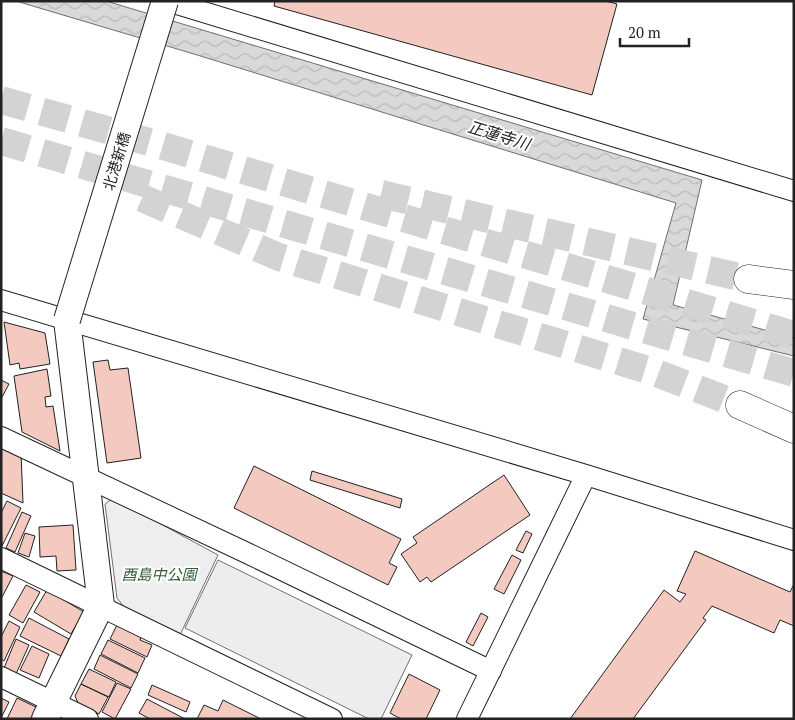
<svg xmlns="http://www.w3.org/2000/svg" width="795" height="720" font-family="'PT Serif','Noto Sans JP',serif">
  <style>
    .green { fill: #eee; stroke: #6f6f6f }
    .parking { fill: #ededed; stroke: #6f6f6f }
    .water { fill: url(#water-waves); stroke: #6f6f6f }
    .building { fill: #f3c9c0; stroke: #222 }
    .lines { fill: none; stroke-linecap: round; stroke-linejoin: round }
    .motorway-tunnel { stroke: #d3d3d3; stroke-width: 28; stroke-dasharray: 28 14; stroke-linecap: butt }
    .minor-casing { stroke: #222; stroke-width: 22 }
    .tertiary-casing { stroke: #222; stroke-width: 28 }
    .motorway-casing { stroke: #222; stroke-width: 29 }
    .minor { stroke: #fff; stroke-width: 20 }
    .tertiary { stroke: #fff; stroke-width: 26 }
    .motorway { stroke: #fff; stroke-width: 28 }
    .tertiary-bridge-casing { stroke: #222; stroke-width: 28; stroke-linecap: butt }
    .tertiary-bridge { stroke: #fff; stroke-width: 26 }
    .labels { text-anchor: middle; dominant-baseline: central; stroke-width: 4; stroke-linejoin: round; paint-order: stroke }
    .street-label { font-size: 15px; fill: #222; stroke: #fff }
    .park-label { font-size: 15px; font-style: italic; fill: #2f5e38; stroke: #fff }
    .water-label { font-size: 16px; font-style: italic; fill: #222; stroke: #fff }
  </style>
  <defs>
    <pattern id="water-waves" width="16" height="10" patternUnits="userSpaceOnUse" patternTransform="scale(1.25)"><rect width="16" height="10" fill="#d9d9d9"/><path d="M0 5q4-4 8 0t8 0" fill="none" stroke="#bababa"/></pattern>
  </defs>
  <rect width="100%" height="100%" fill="#fff"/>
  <!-- green -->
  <path class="green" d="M113,498l105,57 -38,80 -56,-28 -7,-9 -12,-94z"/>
  <!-- parking -->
  <path class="parking" d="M218,560l194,95 -31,64h-12l-184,-91z"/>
  <!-- water -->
  <path class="water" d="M16,1h90l596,179 -29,125 121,33v18l-151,-37 33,-116 -482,-149z"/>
  <!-- building -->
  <path class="building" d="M275,1h331l11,3 -25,91 -318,-89z
    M4,322l41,11 5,31 -30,5 -1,-6 -9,2z
    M108,360l2,10 18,-2 13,90 -34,5 -14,-101z
    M47,369l4,27 -6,1 1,10 7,-1 7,45 -38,-19 -8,-56z
    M1,380l8,4 -8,15z
    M1,445l20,8 2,50 -22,-10z
    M254,466l147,73 -12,24 8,4 -9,18 -154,-77z
    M312,471l90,28 -2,9 -90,-28z
    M504,475l26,40 -99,67 -4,-5 -7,5 -19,-28 16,-11 -4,-6z
    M7,501l14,7 -19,38 -1,-33z
    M22,512l9,4 -16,36 -9,-4z
    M73,525l3,45 -19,1 -1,-15 -16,1 -1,-30z
    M526,531l6,3 -9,19 -7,-3z
    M25,533l10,3 -6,21 -11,-4z
    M695,551l95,41 4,-8v42l-14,-6 -6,13 -62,-27 -9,12 3,2 -73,99h-63l94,-129 16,12 6,-8 -9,-3z
    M512,555l9,5 -17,34 -10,-5z
    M1,571l12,5 -12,23z
    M26,585l14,7 -17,31 -14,-8z
    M47,590l37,22 -13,22 -37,-22z
    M481,613l7,4 -15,29 -7,-4z
    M29,618l40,21 -8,17 -41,-20z
    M9,621l11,6 -16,34 -3,-2v-22z
    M117,625l24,12 -1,3 12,5 -5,12 -37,-18z
    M16,639l13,6 -13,29 -12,-6z
    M108,640l37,18 -7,15 -37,-19z
    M32,646l17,8 -10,24 -19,-8z
    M100,655l38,19 -7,14 -37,-19z
    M89,669l27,13 -7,15 -28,-13z
    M409,674l31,16 -14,29h-25l-11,-6z
    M117,683l14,6 -16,30 -13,-7z
    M81,684l27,13 -9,17 -21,-11 -3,-7z
    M152,685l38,17 -4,10 -38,-17z
    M1,698l8,4 -8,16z
    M17,698l21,10 -5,11h-26z
    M147,699l38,20h-35l-11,-6z
    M223,700l38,19h-64l7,-14 14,6z"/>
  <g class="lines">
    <!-- motorway-tunnel -->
    <path class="motorway-tunnel" d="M1,100l152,43 641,192
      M1,141l793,232
      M381,194l367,85
      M142,198l137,59 372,114 89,34"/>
    <defs>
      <path id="minor" d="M167,1l627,190
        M1,300l585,175 208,65
        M1,437l248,117 242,117
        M1,558l331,161
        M1,677l87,42
        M467,719l119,-244"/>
      <path id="tertiary" d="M45,719l56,-114 -34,-285"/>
      <path id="motorway" d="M748,279l46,6
        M740,405l54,24"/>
    </defs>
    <!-- minor casing -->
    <use href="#minor" class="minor-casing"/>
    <!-- tertiary casing -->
    <use href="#tertiary" class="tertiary-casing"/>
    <!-- motorway casing -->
    <use href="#motorway" class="motorway-casing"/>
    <!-- minor -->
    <use href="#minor" class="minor"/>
    <!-- tertiary -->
    <use href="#tertiary" class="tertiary"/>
    <!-- motorway -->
    <use href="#motorway" class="motorway"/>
    <defs>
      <path id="tertiary-bridge" d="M67,320l98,-319"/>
    </defs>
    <!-- tertiary-bridge casing -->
    <use href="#tertiary-bridge" class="tertiary-bridge-casing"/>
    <!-- tertiary-bridge -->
    <use href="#tertiary-bridge" class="tertiary-bridge"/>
  </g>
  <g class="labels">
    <!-- street labels -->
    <g class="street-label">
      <text transform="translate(116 161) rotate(-73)">北港新橋</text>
    </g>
    <!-- park labels -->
    <g class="park-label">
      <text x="159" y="574">酉島中公園</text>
    </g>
    <!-- water labels -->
    <g class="water-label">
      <text transform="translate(499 135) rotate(17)">正蓮寺川</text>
    </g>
  </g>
  <!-- border -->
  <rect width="795" height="720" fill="none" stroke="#222222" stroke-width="5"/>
  <!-- scale -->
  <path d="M620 38v8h69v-8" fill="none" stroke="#222222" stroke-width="2.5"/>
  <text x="628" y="38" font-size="15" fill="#222222" stroke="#ffffff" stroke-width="4" paint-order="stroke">20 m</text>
</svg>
